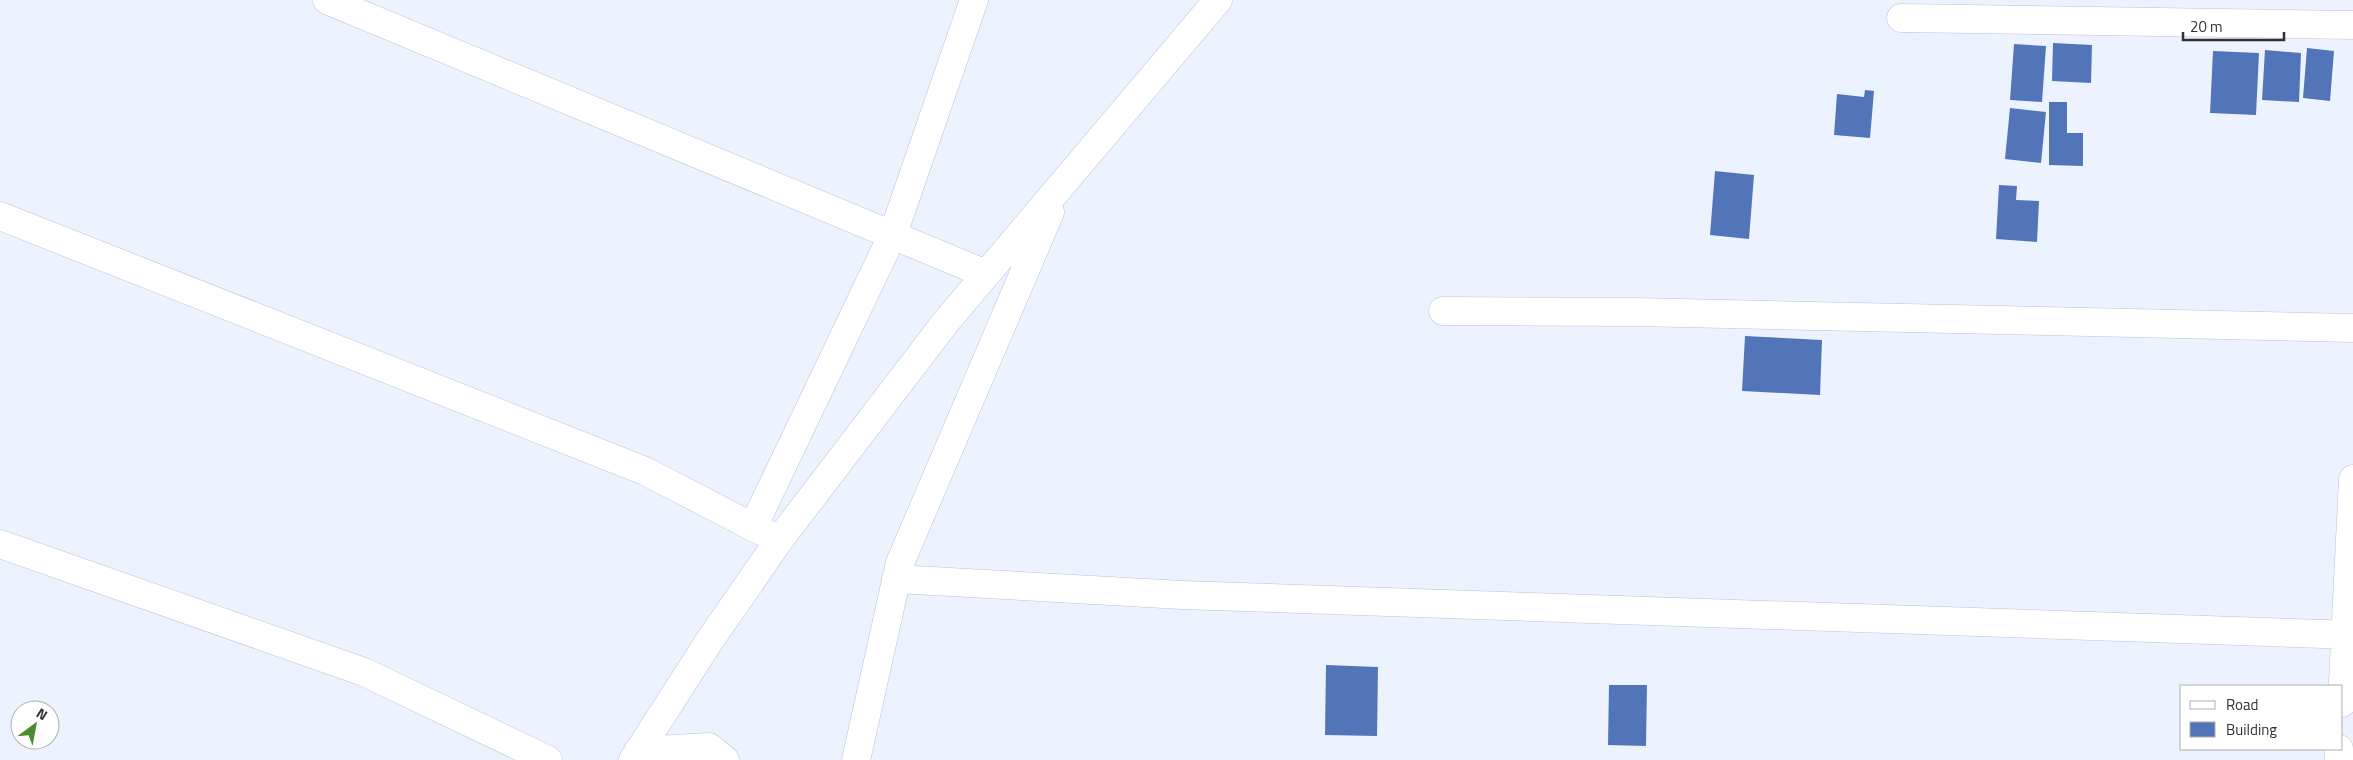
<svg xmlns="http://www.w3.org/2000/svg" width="2353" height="760" font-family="'Titillium Web',sans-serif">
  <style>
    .building { fill: #5275ba }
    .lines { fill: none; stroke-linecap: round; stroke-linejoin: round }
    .minor-casing { stroke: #b9c2d4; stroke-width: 29 }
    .secondary-casing { stroke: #b9c2d4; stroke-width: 29 }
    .minor { stroke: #fff; stroke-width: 28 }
    .secondary { stroke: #fff; stroke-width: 28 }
  </style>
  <rect width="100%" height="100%" fill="#edf3fe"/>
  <!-- building -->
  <path class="building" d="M2053,43l39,2 -1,38 -39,-2z
    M2014,44l32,2 -4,56 -32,-2z
    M2307,48l27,3 -4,50 -27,-3z
    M2265,50l36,3 -2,49 -37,-2z
    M2213,51l46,2 -3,62 -46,-2z
    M1865,90l9,1 -4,47 -36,-3 3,-41 27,3z
    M2049,102h18v31h16v33l-34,-1z
    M2010,108l36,4 -5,51 -36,-4z
    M1715,171l39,4 -5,64 -39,-4z
    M1999,185l18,1 -1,14 23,1 -2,41 -41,-3z
    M1745,336l77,4 -2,55 -78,-4z
    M1326,665l52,2 -1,69 -52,-1z
    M1609,685h38l-1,61 -38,-1z"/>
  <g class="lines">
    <defs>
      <path id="minor" d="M327,0l659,274
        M1901,18l452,7
        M0,216l645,255 108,56
        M1443,311l194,1 716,16
        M770,535l-17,-8 140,-293 81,-234
        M0,544l364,128 184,88
        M896,579l286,16 1171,40
        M2342,703l11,-224
        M2339,760v-11"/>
      <path id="secondary" d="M638,751l71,-4 16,13
        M633,760l77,-120 70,-101 165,-216 273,-323
        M856,760l44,-197 150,-351"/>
    </defs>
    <!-- minor casing -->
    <use href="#minor" class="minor-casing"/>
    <!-- secondary casing -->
    <use href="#secondary" class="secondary-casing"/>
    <!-- minor -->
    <use href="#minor" class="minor"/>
    <!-- secondary -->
    <use href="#secondary" class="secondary"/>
  </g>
  <!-- legend -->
  <rect x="2180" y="685" width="162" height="65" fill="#ffffff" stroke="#abadaf"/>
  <rect x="2190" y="701" width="25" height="8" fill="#ffffff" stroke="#abadaf"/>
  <text x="2226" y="710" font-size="15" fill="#2d3138">Road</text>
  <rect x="2190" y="722" width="25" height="15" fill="#5275ba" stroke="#abadaf"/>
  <text x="2226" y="735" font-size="15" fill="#2d3138">Building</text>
  <!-- north arrow -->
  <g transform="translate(35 725) rotate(32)"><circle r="24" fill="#ffffff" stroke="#abadaf"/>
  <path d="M0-4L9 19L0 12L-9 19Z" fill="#4c8c2e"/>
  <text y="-8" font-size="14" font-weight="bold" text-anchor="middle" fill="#2d3138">N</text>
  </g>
  <!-- scale -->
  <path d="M2183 32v8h101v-8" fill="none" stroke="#2d3138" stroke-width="2.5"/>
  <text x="2190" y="32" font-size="15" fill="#2d3138" stroke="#ffffff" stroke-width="4" paint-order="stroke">20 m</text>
</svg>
